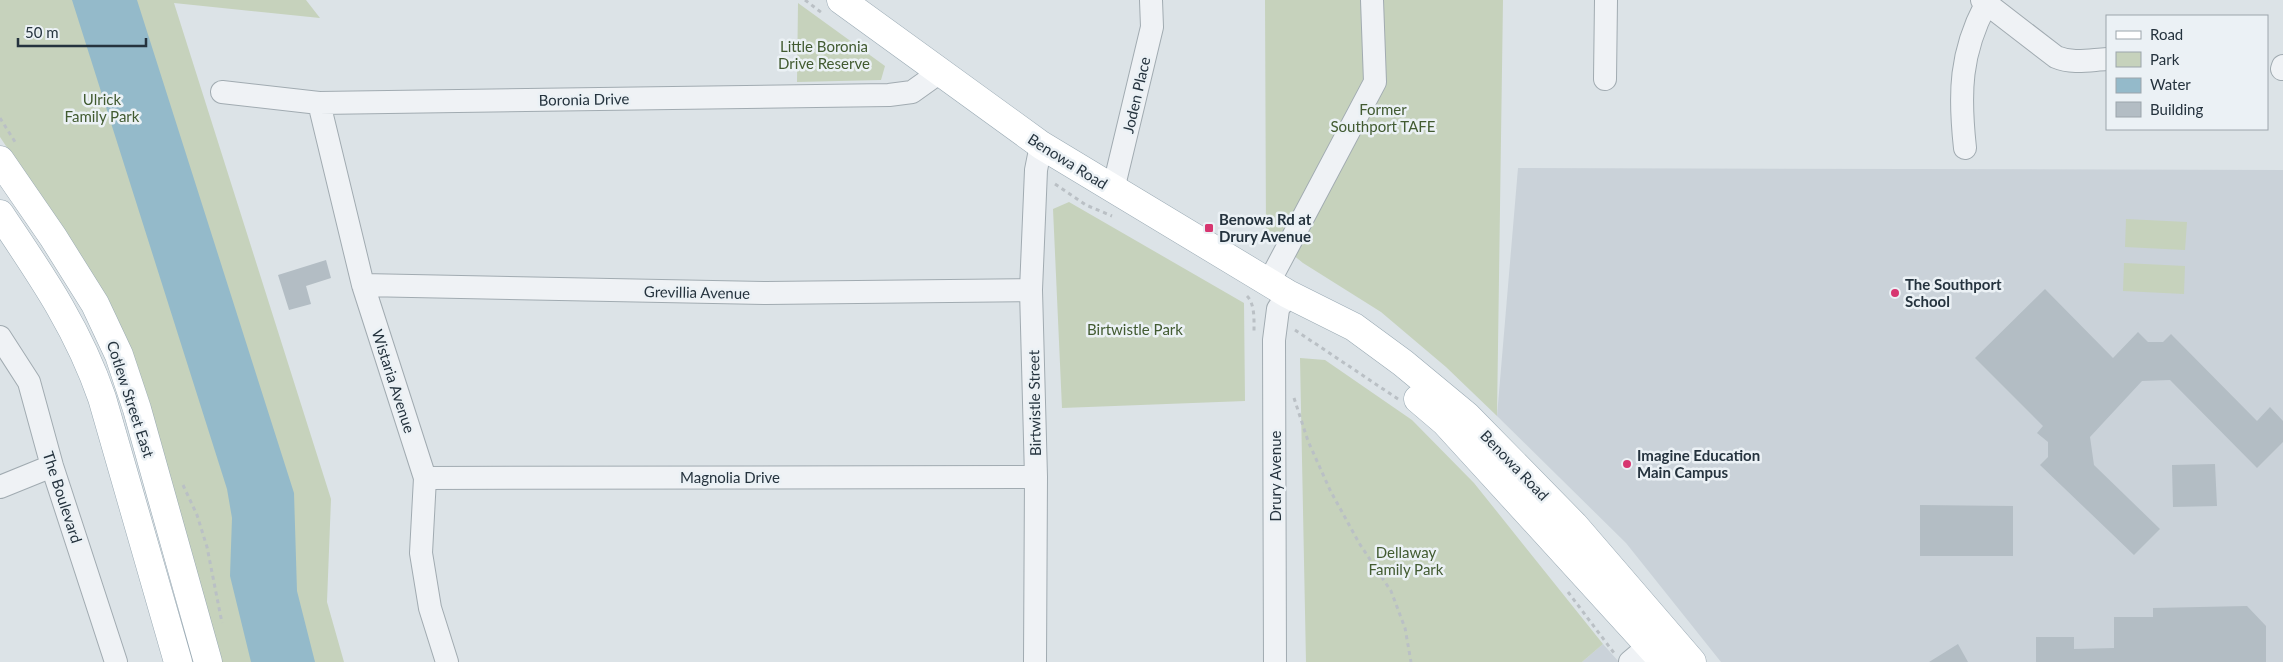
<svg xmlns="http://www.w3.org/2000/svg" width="2283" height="662" font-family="Lato,sans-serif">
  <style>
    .built { fill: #cad2d9 }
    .green { fill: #c6d2bc }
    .water { fill: #94baca }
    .building { fill: #b3bdc4 }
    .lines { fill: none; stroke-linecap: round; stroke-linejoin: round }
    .minor-casing { stroke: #a1abb1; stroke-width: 24 }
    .major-casing { stroke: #9aaab4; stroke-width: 29 }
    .path { stroke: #bac0c5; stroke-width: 3; stroke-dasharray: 4 4; stroke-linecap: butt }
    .minor { stroke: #eff2f5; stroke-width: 22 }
    .major { stroke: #fff; stroke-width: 28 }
    .poi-dot { fill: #d73670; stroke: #ebf1f5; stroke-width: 2 }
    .labels { text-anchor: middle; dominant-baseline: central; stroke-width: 5; stroke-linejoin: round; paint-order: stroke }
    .park-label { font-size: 15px; fill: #425b31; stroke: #ebf1f5 }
    .street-label { font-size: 15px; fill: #25333e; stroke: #ebf1f5 }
    .poi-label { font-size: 15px; font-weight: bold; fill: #25333e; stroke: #ebf1f5; text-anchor: start }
  </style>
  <rect width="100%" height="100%" fill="#dce3e7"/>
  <!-- built -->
  <path class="built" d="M1518,168l765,2v492h-562l-95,-119 -129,-127z
    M1603,644l16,18h-37z"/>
  <!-- green -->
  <path class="green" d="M0,0h306l14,18 -146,-15 157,496 -4,103 17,60h-122l-85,-295 -93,-164 -44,-66z
    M1265,0h238l-6,416 -51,-49 -65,-55 -78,-49 -37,-30z
    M798,3l87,63 -4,14 -84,2z
    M1069,202l175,101 1,98 -183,7 -9,-199z
    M2126,219l61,3 -2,28 -60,-3z
    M2124,263l61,3 -1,28 -61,-3z
    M1300,358l25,2 87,60 62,63 129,161 -21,18h-276z"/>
  <!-- water -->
  <path class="water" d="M72,0h65l157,493 3,98 18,71h-64l-21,-86 2,-58 -5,-29z"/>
  <!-- building -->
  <path class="building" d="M326,260l5,18 -25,8 5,18 -22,6 -11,-35z
    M2045,289l68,69 25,-26 10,10h15l8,-8 86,87 13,-14 13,14v21l-26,26 -87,-88 -28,1 -52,56 4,28 66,64 -26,26 -94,-90 8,-8v-15l-11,-9 6,-7 -68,-68z
    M2215,464l2,42 -44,1 -1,-42z
    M1920,505l93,1v50h-93z
    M2247,606l19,20v36h-230v-25h38v12l40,-1v-31h39v-9z
    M1958,644l10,18h-39z"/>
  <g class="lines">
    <defs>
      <path id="minor" d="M1982,0l74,57c17,7 33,3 51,2
        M2282,69l1,-3
        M1605,79l1,-79
        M222,92l97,11 570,-8 23,-3 28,-20
        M319,103l44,182 62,193 -4,75 9,55 17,54
        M1965,148c-6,-55 -5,-95 21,-144
        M1113,190l39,-163 -1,-27
        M1269,282l106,-200 -3,-82
        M363,285l403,8 265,-3
        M0,337l29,45 23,84 64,196
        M425,478l611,-1
        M0,487l52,-21
        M1035,662l1,-185 -5,-187 5,-120 5,-25
        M1275,662l-1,-322 4,-31 10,-15
        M1630,662l32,-27"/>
      <path id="major" d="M841,0l200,145 247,149 66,33 49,36 64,53 107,109 118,137
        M0,160l53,77 42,67 24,51 18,54 71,253
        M0,214c41,61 78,114 102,184l76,264
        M1418,399l27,23 219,240"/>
    </defs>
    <!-- minor casing -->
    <use href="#minor" class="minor-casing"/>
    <!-- major casing -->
    <use href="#major" class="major-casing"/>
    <!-- path -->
    <path class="path" d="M805,0l17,13
      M0,118l17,27
      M1055,184l31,21 26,11
      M1247,296c8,8 7,24 7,35
      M1295,330l103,69
      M1294,398l14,43 22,49 29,53 32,48 14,37 6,34
      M183,485l14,30 10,32 15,76
      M1568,592l46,61"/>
    <!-- minor -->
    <use href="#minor" class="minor"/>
    <!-- major -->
    <use href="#major" class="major"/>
  </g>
  <!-- markers -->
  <g class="poi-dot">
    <rect x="1204" y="223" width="10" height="10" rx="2.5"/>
    <circle cx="1895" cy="293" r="5"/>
    <circle cx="1627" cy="464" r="5"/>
  </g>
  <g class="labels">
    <!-- park labels -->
    <g class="park-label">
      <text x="824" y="46">Little Boronia<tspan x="824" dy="17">Drive Reserve</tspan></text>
      <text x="102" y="99">Ulrick<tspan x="102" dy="17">Family Park</tspan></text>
      <text x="1383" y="109">Former<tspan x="1383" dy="17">Southport TAFE</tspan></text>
      <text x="1135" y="329">Birtwistle Park</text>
      <text x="1406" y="552">Dellaway<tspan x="1406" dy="17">Family Park</tspan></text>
    </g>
    <!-- street labels -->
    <g class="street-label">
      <text transform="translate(1136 95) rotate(-77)">Joden Place</text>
      <text transform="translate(584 99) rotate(-1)">Boronia Drive</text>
      <text transform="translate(1068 161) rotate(32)">Benowa Road</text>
      <text transform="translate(697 292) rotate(1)">Grevillia Avenue</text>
      <text transform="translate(394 381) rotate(72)">Wistaria Avenue</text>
      <text transform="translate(131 399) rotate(72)">Cotlew Street East</text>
      <text transform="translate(1034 403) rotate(-91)">Birtwistle Street</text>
      <text transform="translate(1515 465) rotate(46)">Benowa Road</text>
      <text transform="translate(1275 476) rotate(-90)">Drury Avenue</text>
      <text x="730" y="477">Magnolia Drive</text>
      <text transform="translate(63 497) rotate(72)">The Boulevard</text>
    </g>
    <!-- poi labels -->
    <g class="poi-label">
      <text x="1219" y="219">Benowa Rd at<tspan x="1219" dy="17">Drury Avenue</tspan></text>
      <text x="1905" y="284">The Southport<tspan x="1905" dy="17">School</tspan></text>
      <text x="1637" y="455">Imagine Education<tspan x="1637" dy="17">Main Campus</tspan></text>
    </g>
  </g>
  <!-- legend -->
  <rect x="2106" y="15" width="162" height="115" fill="#ebf1f5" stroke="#9ca5ac"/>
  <rect x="2116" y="31" width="25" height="8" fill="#ffffff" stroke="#9ca5ac"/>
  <text x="2150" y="40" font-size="15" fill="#25333e">Road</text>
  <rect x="2116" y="52" width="25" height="15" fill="#c6d2bc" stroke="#9ca5ac"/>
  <text x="2150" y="65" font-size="15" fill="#25333e">Park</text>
  <rect x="2116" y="78" width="25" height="15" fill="#94baca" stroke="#9ca5ac"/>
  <text x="2150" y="90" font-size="15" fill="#25333e">Water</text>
  <rect x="2116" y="102" width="25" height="15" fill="#b3bdc4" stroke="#9ca5ac"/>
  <text x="2150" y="115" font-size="15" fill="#25333e">Building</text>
  <!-- scale -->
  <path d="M18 38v8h128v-8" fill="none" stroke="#25333e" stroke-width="2.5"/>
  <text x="25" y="38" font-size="15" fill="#25333e" stroke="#ebf1f5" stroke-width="4" paint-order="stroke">50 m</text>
</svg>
